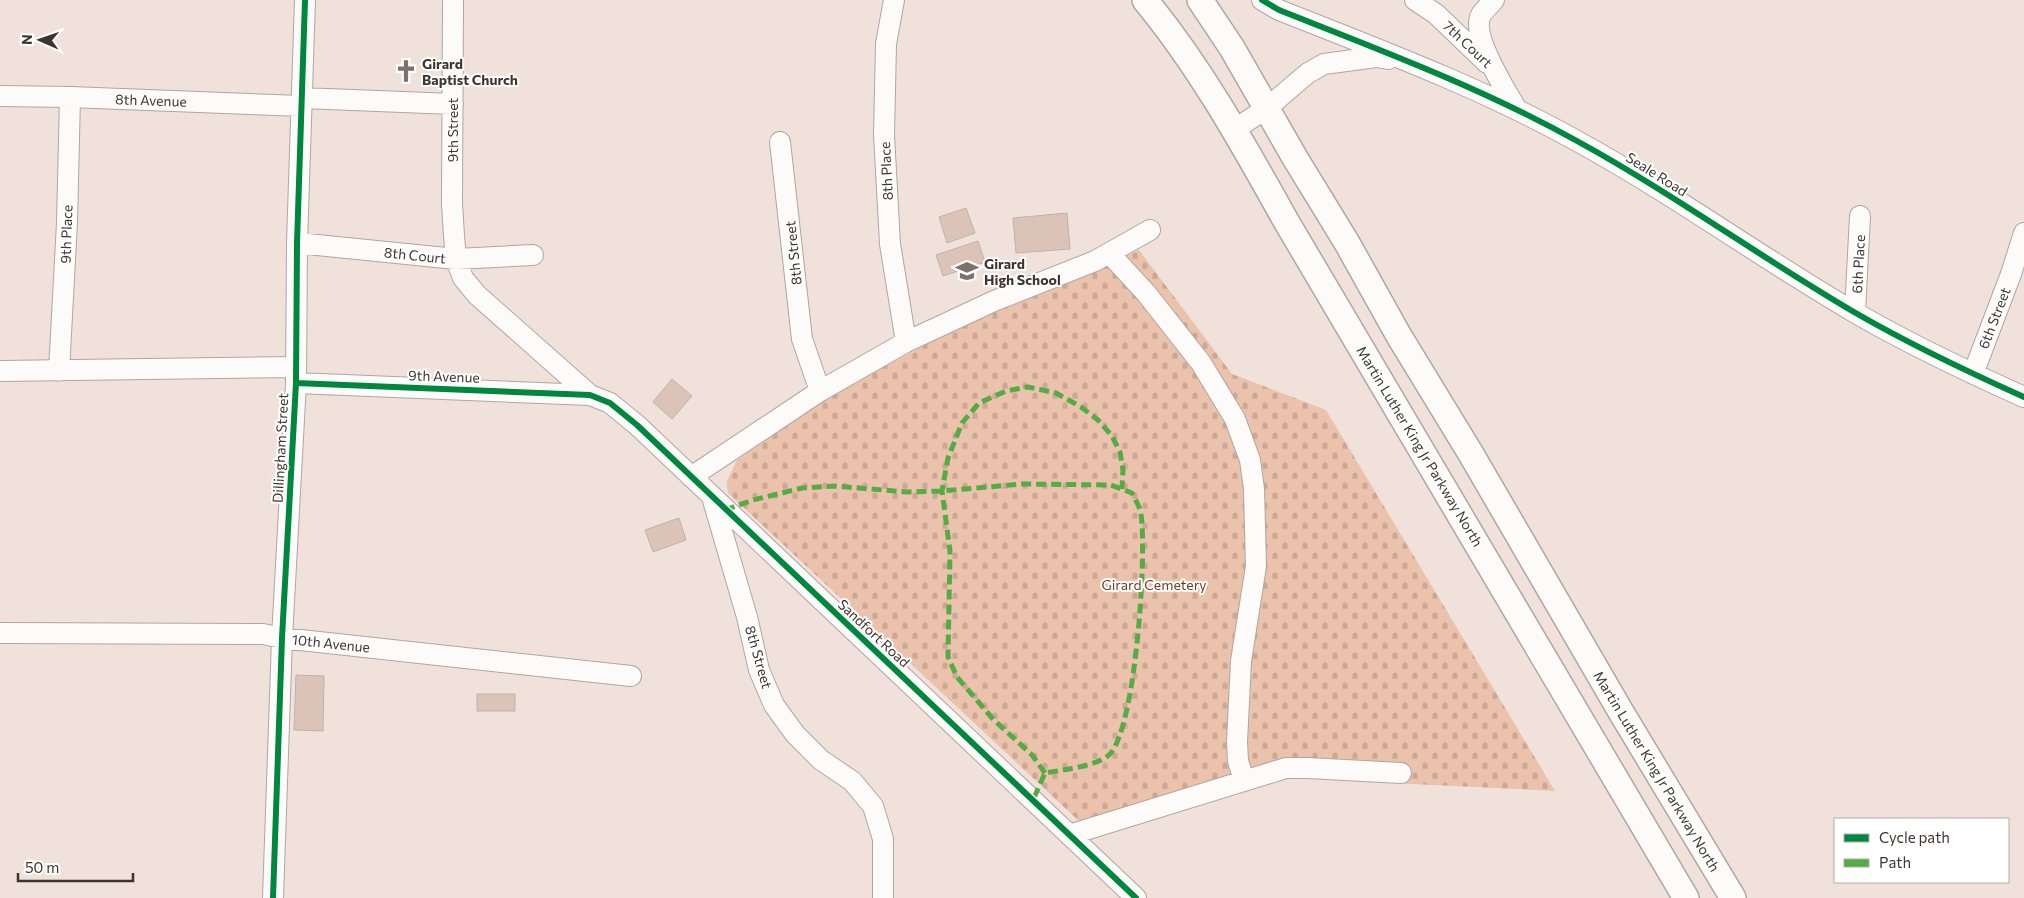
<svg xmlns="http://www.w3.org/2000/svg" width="2024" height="898" font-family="Commissioner,sans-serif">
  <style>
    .cemetery { fill: url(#cemetery-stones) }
    .building { fill: #dbc4b7; stroke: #bdb2ad }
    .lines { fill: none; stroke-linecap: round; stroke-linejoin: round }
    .minor-casing { stroke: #b0a6a0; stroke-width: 22 }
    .major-casing { stroke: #b0a6a0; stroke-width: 28 }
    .minor { stroke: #fdfbfa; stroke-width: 20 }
    .major { stroke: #fdfbfa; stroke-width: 25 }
    .quiet { stroke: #55ac44; stroke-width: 5; stroke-dasharray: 10 5; stroke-linecap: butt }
    .cycleway-casing { stroke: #fff; stroke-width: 9 }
    .cycleway { stroke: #00873e; stroke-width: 6 }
    .labels { text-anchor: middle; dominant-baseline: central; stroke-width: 4; stroke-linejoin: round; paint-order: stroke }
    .street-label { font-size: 14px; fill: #3e342e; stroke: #fff }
    .poi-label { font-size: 14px; font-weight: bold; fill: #3e342e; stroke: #fff; text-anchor: start }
    .park-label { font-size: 14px; fill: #733b17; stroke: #fff }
  </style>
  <defs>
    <pattern id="cemetery-stones" width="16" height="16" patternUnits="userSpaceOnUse" patternTransform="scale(1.25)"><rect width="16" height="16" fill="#ebc2ac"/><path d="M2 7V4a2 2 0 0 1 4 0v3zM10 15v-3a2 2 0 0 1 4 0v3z" fill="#cba794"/></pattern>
  </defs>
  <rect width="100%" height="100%" fill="#f0e2db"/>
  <!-- cemetery -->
  <path class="cemetery" d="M1139,250l93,124 94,36 229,381 -265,-13 -195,58 -367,-343 -1,-12 10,-21 93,-64 117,-63z"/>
  <!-- building -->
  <path class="building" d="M966,208l9,25 -28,10 -8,-26z
    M1067,213l3,36 -54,4 -3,-35z
    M978,241l7,21 -42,14 -7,-21z
    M672,379l20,17 -20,23 -19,-17z
    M679,518l7,22 -33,12 -8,-22z
    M296,675l28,1 -1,55 -29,-1z
    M477,694h38v17h-38z"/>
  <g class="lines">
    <defs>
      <path id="minor" d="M453,0l-1,204 2,32 2,23 7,19 14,17 113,100
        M894,0l-8,44 -2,91 6,109 16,98
        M1262,0l17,10c101,40 203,78 298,131 95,52 183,116 277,171 55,32 112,59 170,85
        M1415,0l21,14 51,49
        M1494,0c-4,5 -10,10 -13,15 -11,21 25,75 36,95
        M0,96l70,1 232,9
        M302,98l151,6
        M1235,129l32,-21 41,-35 16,-9 52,-7 12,2
        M780,142l22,197 18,52
        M297,243l159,16 77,-4
        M1110,254l36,39 55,70 34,56 15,41 4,29 2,77 -15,95 -4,81 1,19 6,19
        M1855,312l5,-96
        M0,371l296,-4
        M59,371l8,-148 3,-126
        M1973,374l38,-100 13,-41
        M296,383l294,12 20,8 27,22 499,473
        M691,477l129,-86 86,-49 88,-41 101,-40 55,-31
        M712,497l35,120 12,53 15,35 21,29 26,26 31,21 21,25 10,33v59
        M0,633l263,1 19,4 349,38
        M1069,835l217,-67h22l93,5
        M273,898l9,-260 14,-255 1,-140 8,-243"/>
      <path id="major" d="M1145,0c56,68 98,144 141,221l400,677
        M1200,0l32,48 63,110 52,85 52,93 72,118 150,258 112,186"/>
    </defs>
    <!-- minor casing -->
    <use href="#minor" class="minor-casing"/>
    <!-- major casing -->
    <use href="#major" class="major-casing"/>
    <!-- minor -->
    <use href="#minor" class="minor"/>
    <!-- major -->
    <use href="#major" class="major"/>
    <!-- quiet -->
    <path class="quiet" d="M725,510l28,-10 49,-12 33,-2 72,6 35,-1 80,-7 89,1 21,8c3,6 8,14 9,21 6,40 -5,212 -31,240 -12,12 -48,16 -65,19l-12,27
      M1045,773l-13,-18 -39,-36 -36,-42 -9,-20 2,-106 -8,-60 6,-33 14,-35 17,-20 27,-12 22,-4 28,6 25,14 17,13 14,16 8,16 3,18 -1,19"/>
    <defs>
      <path id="cycleway" d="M1262,0l17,10c101,40 203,78 298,131 95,52 183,116 277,171 55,32 112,59 170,85
        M296,383l294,12 20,8 27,22 499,473
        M273,898l9,-260 14,-255 1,-140 8,-243"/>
    </defs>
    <!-- cycleway casing -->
    <use href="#cycleway" class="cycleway-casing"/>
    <!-- cycleway -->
    <use href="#cycleway" class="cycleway"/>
  </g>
  <!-- icons -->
  <defs>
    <symbol id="church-bare" viewBox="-9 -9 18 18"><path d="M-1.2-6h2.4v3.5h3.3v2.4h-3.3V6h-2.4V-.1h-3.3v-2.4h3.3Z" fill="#7c716b" stroke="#fff" stroke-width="2.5" paint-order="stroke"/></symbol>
    <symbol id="school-bare" viewBox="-9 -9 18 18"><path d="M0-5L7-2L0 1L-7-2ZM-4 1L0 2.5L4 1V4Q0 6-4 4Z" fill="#7c716b" stroke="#fff" stroke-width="2.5" paint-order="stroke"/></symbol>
  </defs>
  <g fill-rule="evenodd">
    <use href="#church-bare" x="390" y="55" width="32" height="32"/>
    <use href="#school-bare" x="951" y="255" width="32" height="32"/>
  </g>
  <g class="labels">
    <!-- street labels -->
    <g class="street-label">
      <text transform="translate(1468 44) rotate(43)">7th Court</text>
      <text transform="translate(151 100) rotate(2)">8th Avenue</text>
      <text transform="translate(452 130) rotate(-90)">9th Street</text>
      <text transform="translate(886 171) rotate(-93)">8th Place</text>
      <text transform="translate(1657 174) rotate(32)">Seale Road</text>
      <text transform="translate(66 234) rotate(-88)">9th Place</text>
      <text transform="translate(793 253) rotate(-96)">8th Street</text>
      <text transform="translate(415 255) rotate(6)">8th Court</text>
      <text transform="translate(1858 264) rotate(-87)">6th Place</text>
      <text transform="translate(1994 318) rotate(-69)">6th Street</text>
      <text transform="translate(444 376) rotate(2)">9th Avenue</text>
      <text transform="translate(1420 446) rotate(59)">Martin Luther King Jr Parkway North</text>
      <text transform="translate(280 448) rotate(-87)">Dillingham Street</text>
      <text transform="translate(874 633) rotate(43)">Sandfort Road</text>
      <text transform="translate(331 643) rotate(6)">10th Avenue</text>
      <text transform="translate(759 657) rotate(74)">8th Street</text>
      <text transform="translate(1657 771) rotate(59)">Martin Luther King Jr Parkway North</text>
    </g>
    <!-- poi labels -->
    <g class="poi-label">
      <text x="422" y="63">Girard<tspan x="422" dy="16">Baptist Church</tspan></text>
      <text x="984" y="263">Girard<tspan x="984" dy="16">High School</tspan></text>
    </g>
    <!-- park labels -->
    <g class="park-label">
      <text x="1154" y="584">Girard Cemetery</text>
    </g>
  </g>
  <!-- legend -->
  <rect x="1834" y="818" width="175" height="65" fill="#ffffff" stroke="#b2aeab"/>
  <rect x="1844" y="834" width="25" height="8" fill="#00873e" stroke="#b2aeab"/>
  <text x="1879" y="843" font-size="15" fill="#3e342e">Cycle path</text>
  <rect x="1844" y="859" width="25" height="8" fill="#55ac44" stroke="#b2aeab"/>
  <text x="1879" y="868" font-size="15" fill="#3e342e">Path</text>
  <!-- north arrow -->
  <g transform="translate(40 40) rotate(272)" stroke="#ffffff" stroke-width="4" paint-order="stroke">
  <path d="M0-4L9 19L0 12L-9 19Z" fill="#3e342e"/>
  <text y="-8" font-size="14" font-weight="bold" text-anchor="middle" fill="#3e342e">N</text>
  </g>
  <!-- scale -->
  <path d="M18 873v8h115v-8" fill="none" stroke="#3e342e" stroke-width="2.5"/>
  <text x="25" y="873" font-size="15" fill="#3e342e" stroke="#ffffff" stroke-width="4" paint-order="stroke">50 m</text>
</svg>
